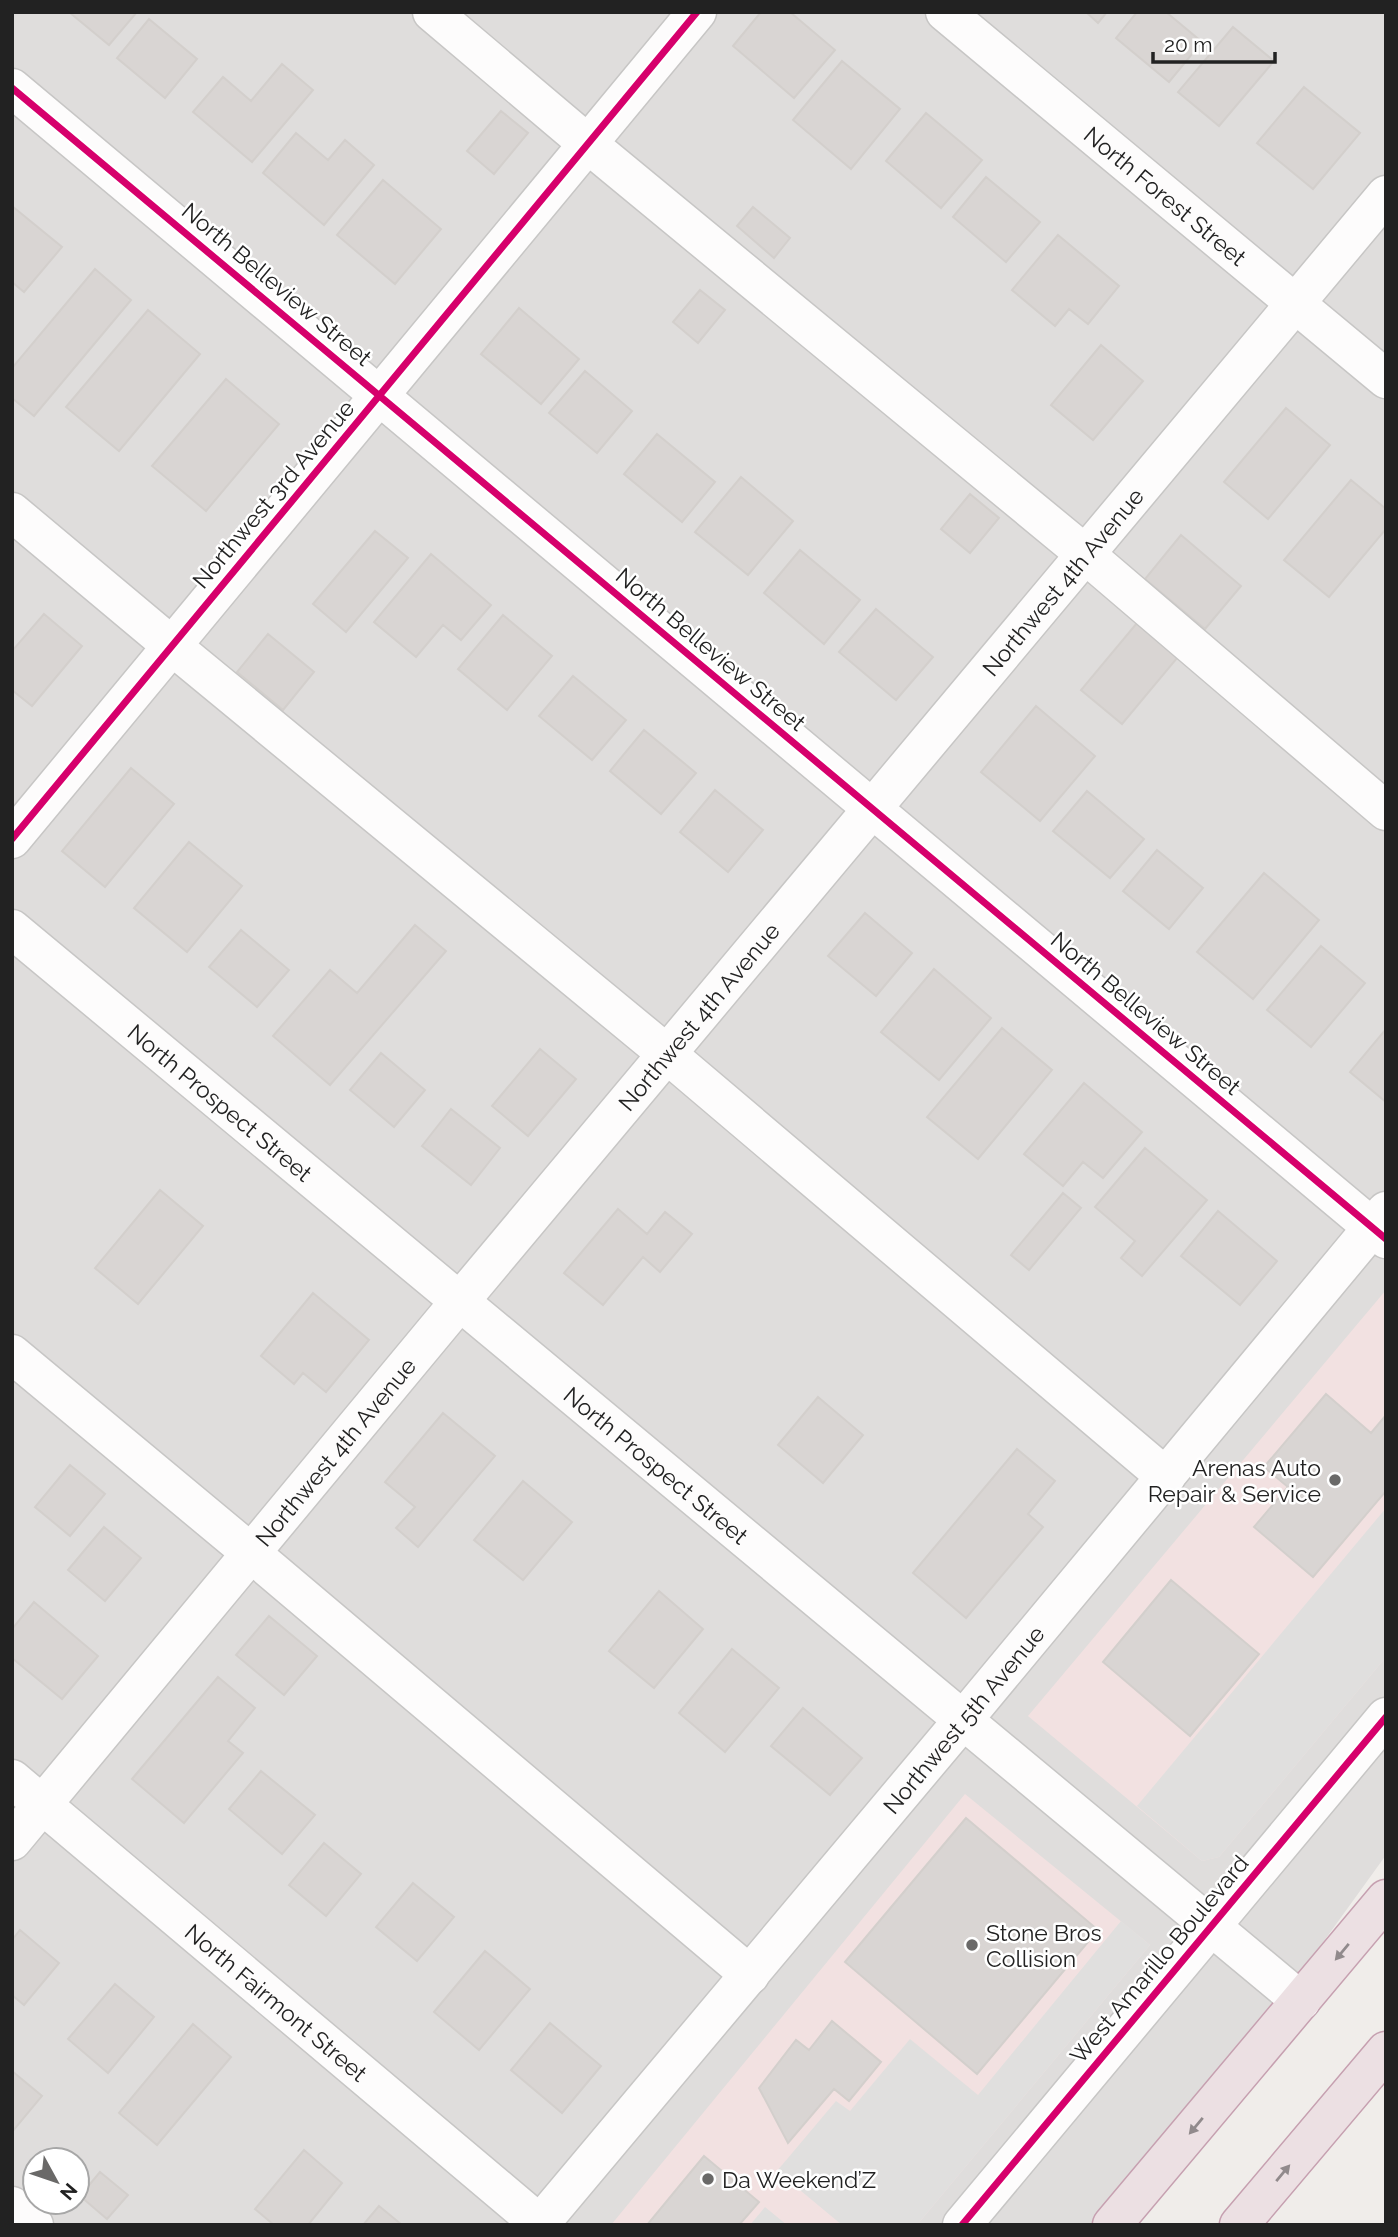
<svg xmlns="http://www.w3.org/2000/svg" width="1398" height="2237" font-family="Raleway,sans-serif">
  <style>
    .residential { fill: #dfdddc; fill-rule: evenodd }
    .commercial { fill: #f2e1e1 }
    .parking { fill: #e0dfde }
    .building { fill: #d9d5d3; stroke: #d3cfcc; stroke-width: 2 }
    .lines { fill: none; stroke-linecap: round; stroke-linejoin: round }
    .minor-casing { stroke: #c7c6c5; stroke-width: 41 }
    .highway-casing { stroke: #c6a0b0; stroke-width: 41 }
    .minor { stroke: #fdfcfc; stroke-width: 38 }
    .highway { stroke: #ece0e3; stroke-width: 38 }
    .cycleway-casing { stroke: #fff; stroke-width: 11 }
    .cycleway { stroke: #d6006c; stroke-width: 7 }
    .oneway { fill: #918a8c }
    .poi-dot { fill: #6a6968; stroke: #fff; stroke-width: 2.5 }
    .labels { text-anchor: middle; dominant-baseline: central; stroke-width: 5; stroke-linejoin: round; paint-order: stroke }
    .street-label { font-size: 23px; fill: #222; stroke: #fff }
    .poi-label { font-size: 23px; fill: #222; stroke: #fff; text-anchor: start }
  </style>
  <rect width="100%" height="100%" fill="#f0edea"/>
  <!-- residential -->
  <path class="residential" d="M12,12h1374v1843l-267,370h-1107zM35,2160h42v42h-42z"/>
  <!-- commercial -->
  <path class="commercial" d="M1386,1290v367l-167,200 -17,4 -174,-145z
    M965,1794l185,151 -233,280h-306z"/>
  <!-- parking -->
  <path class="parking" d="M1386,1508v149l-167,200 -17,4 -65,-55z
    M1121,1921l29,24 -233,280h-75l-65,-54 59,-70 14,10 60,-72 68,56z
    M765,2207l22,18h-37z"/>
  <!-- building -->
  <path class="building" d="M69,12h68l-28,33z
    M761,12h29l45,38 -41,48 -61,-52z
    M1086,12h21l-9,11z
    M1137,12h29l36,30 -33,40 -53,-44z
    M149,19l48,40 -32,39 -48,-40z
    M1233,27l41,34 -55,65 -41,-34z
    M842,61l58,48 -49,60 -58,-49z
    M282,64l31,26 -61,72 -59,-50 30,-35 28,24z
    M1304,87l56,46 -47,56 -56,-46z
    M501,111l27,22 -34,41 -27,-23z
    M926,113l56,47 -41,48 -55,-47z
    M296,133l32,27 17,-20 29,25 -50,60 -61,-52z
    M986,177l54,45 -34,40 -53,-45z
    M383,180l58,49 -46,55 -58,-49z
    M12,206l50,41 -38,45 -12,-10z
    M753,207l37,31 -16,20 -37,-32z
    M1058,235l61,51 -31,38 -19,-15 -14,17 -43,-36z
    M95,269l36,31 -97,116 -22,-18v-30z
    M700,290l25,20 -27,33 -25,-21z
    M519,308l60,51 -38,45 -60,-50z
    M148,310l52,44 -81,97 -53,-44z
    M1101,345l42,36 -50,59 -42,-35z
    M585,371l47,40 -35,42 -48,-40z
    M226,379l53,45 -73,87 -54,-45z
    M1286,408l44,37 -62,74 -44,-37z
    M657,434l58,48 -33,40 -58,-48z
    M741,477l52,44 -45,54 -53,-43z
    M1351,480l35,29v20l-57,68 -45,-37z
    M970,494l29,24 -29,35 -29,-24z
    M375,531l33,27 -62,74 -33,-28z
    M1181,535l60,51 -36,43 -60,-50z
    M800,550l60,50 -36,44 -60,-51z
    M431,554l60,51 -30,35 -18,-15 -27,32 -42,-35z
    M876,609l57,48 -37,43 -57,-48z
    M44,614l38,32 -50,60 -20,-16v-39z
    M503,615l49,41 -45,54 -49,-41z
    M1137,623l41,34 -56,67 -41,-34z
    M268,634l46,38 -31,38 -46,-38z
    M573,676l53,44 -34,40 -53,-44z
    M1036,706l59,50 -55,65 -59,-49z
    M644,730l52,43 -35,41 -51,-43z
    M131,768l43,36 -69,83 -43,-36z
    M715,790l48,40 -35,42 -48,-40z
    M1087,791l57,48 -34,39 -57,-47z
    M189,842l53,44 -55,66 -53,-44z
    M1157,850l46,38 -34,41 -46,-38z
    M1264,873l55,47 -66,79 -56,-47z
    M865,913l47,40 -36,43 -48,-40z
    M415,925l31,26 -116,134 -57,-49 57,-66 27,23z
    M241,930l48,40 -32,37 -48,-40z
    M1321,946l44,37 -54,64 -44,-37z
    M934,969l57,49 -52,62 -58,-48z
    M1002,1028l50,42 -74,89 -51,-42z
    M1386,1029v73l-36,-30z
    M540,1049l36,30 -48,57 -36,-30z
    M381,1053l44,37 -31,37 -44,-37z
    M1084,1083l58,49 -39,46 -20,-16 -20,24 -39,-32z
    M451,1109l49,39 -29,37 -49,-39z
    M1145,1148l62,52 -65,76 -21,-18 14,-17 -40,-34z
    M160,1190l43,36 -65,78 -43,-36z
    M1063,1193l18,15 -52,62 -18,-15z
    M618,1209l29,25 18,-22 27,22 -32,38 -17,-15 -40,48 -39,-32z
    M1218,1211l59,50 -37,44 -59,-49z
    M313,1293l56,47 -43,52 -23,-19 -9,11 -33,-28z
    M1326,1394l45,39 15,-18v76l-73,86 -59,-50 34,-40 -24,-20z
    M818,1397l45,38 -40,48 -45,-38z
    M443,1413l52,43 -77,91 -22,-19 19,-21 -30,-25z
    M1017,1449l38,32 -27,33 15,13 -77,91 -53,-45z
    M70,1465l35,29 -35,42 -35,-29z
    M523,1481l49,41 -49,58 -49,-40z
    M104,1527l37,31 -36,43 -37,-31z
    M1171,1580l88,74 -69,82 -87,-74z
    M659,1591l44,38 -49,59 -45,-37z
    M34,1602l64,54 -36,43 -50,-41v-29z
    M269,1616l48,40 -33,39 -48,-40z
    M732,1649l47,39 -54,64 -46,-39z
    M218,1677l37,31 -27,33 15,12 -59,70 -52,-44z
    M803,1708l59,50 -32,37 -59,-49z
    M261,1771l54,44 -33,39 -53,-45z
    M966,1818l132,112 -121,144 -132,-112z
    M324,1843l37,31 -35,42 -37,-31z
    M413,1883l41,34 -37,44 -41,-34z
    M20,1930l39,33 -35,42 -12,-10v-55z
    M485,1951l45,38 -51,61 -45,-38z
    M115,1984l39,33 -46,56 -40,-34z
    M832,2021l49,41 -32,39 -15,-12 -46,54 -29,-55 37,-48 13,10z
    M550,2023l51,43 -39,47 -51,-43z
    M193,2024l38,33 -74,88 -38,-32z
    M12,2071l30,25 -30,36z
    M304,2150l38,33 -34,42h-34l-19,-16z
    M704,2156l55,46 -20,23h-92z
    M100,2172l28,23 -21,24 -27,-23z
    M379,2206l23,19h-39z"/>
  <g class="lines">
    <defs>
      <g id="minor">
        <path d="M432,12l156,132 497,410 301,257"/>
        <path id="s1" d="M945,12l441,367"/>
        <path d="M12,88l1374,1151"/>
        <path d="M12,512l160,134 495,408 499,423"/>
        <path d="M12,839l685,-827"/>
        <path id="s2" d="M12,929l1289,1072"/>
        <path d="M12,1354l239,199 499,422"/>
        <path id="s3" d="M12,1779l529,446"/>
        <path id="s4" d="M12,1841l448,-540 926,-1106"/>
        <path d="M12,2206l22,19"/>
        <path id="s5" d="M539,2225l424,-505 423,-509"/>
        <path d="M962,2225l424,-508"/>
      </g>
      <path id="highway" d="M1112,2225l274,-326
        M1239,2225l147,-174"/>
    </defs>
    <!-- minor casing -->
    <use href="#minor" class="minor-casing"/>
    <!-- highway casing -->
    <use href="#highway" class="highway-casing"/>
    <!-- minor -->
    <use href="#minor" class="minor"/>
    <!-- highway -->
    <use href="#highway" class="highway"/>
    <defs>
      <path id="cycleway" d="M12,88l1374,1151
        M12,839l685,-827
        M962,2225l424,-508"/>
    </defs>
    <!-- cycleway casing -->
    <use href="#cycleway" class="cycleway-casing"/>
    <!-- cycleway -->
    <use href="#cycleway" class="cycleway"/>
  </g>
  <!-- one-way arrows -->
  <defs><path id="oneway-solid" d="M-6-.8H1V-3.2L6.5 0L1 3.2V.8H-6Z" transform="scale(1.75)"/></defs>
  <g class="oneway">
    <use href="#oneway-solid" transform="translate(1342 1952) rotate(130)"/>
    <use href="#oneway-solid" transform="translate(1196 2126) rotate(130)"/>
    <use href="#oneway-solid" transform="translate(1283 2173) rotate(-50)"/>
  </g>
  <!-- markers -->
  <g class="poi-dot">
    <circle cx="1335" cy="1480" r="7"/>
    <circle cx="972" cy="1945" r="7"/>
    <circle cx="708" cy="2179" r="7"/>
  </g>
  <g class="labels">
    <!-- street labels -->
    <g class="street-label">
      <text stroke="none"><textPath href="#s1" startOffset="287">North Forest Street</textPath></text>
      <text transform="translate(277 284) rotate(40)">North Belleview Street</text>
      <text transform="translate(273 494) rotate(-50)">Northwest 3rd Avenue</text>
      <text stroke="none"><textPath href="#s4" startOffset="1640">Northwest 4th Avenue</textPath></text>
      <text transform="translate(711 649) rotate(40)">North Belleview Street</text>
      <text transform="translate(1146 1013) rotate(40)">North Belleview Street</text>
      <text stroke="none"><textPath href="#s4" startOffset="1073">Northwest 4th Avenue</textPath></text>
      <text stroke="none"><textPath href="#s2" startOffset="271">North Prospect Street</textPath></text>
      <text stroke="none"><textPath href="#s4" startOffset="506">Northwest 4th Avenue</textPath></text>
      <text stroke="none"><textPath href="#s2" startOffset="838">North Prospect Street</textPath></text>
      <text stroke="none"><textPath href="#s5" startOffset="660">Northwest 5th Avenue</textPath></text>
      <text transform="translate(1159 1959) rotate(-50)">West Amarillo Boulevard</text>
      <text stroke="none"><textPath href="#s3" startOffset="346">North Fairmont Street</textPath></text>
    </g>
    <!-- poi labels -->
    <g class="poi-label">
      <text x="1321" y="1467" text-anchor="end">Arenas Auto<tspan x="1321" dy="26">Repair &amp; Service</tspan></text>
      <text x="986" y="1932">Stone Bros<tspan x="986" dy="26">Collision</tspan></text>
      <text x="722" y="2179">Da Weekend’Z</text>
    </g>
  </g>
  <!-- border -->
  <rect width="1398" height="2237" fill="none" stroke="#222222" stroke-width="28"/>
  <!-- north arrow -->
  <g transform="translate(56 2181) rotate(130)"><circle r="33" fill="#ffffff" stroke="#a7a7a7" stroke-width="2"/>
  <path d="M0-5L12 26L0 18L-12 26Z" fill="#6a6968"/>
  <text y="-10" font-size="19" font-weight="bold" text-anchor="middle" fill="#222222">N</text>
  </g>
  <!-- scale -->
  <path d="M1153 52v10h122v-10" fill="none" stroke="#222222" stroke-width="3.5"/>
  <text x="1164" y="52" font-size="21" fill="#222222" stroke="#ffffff" stroke-width="5" paint-order="stroke">20 m</text>
</svg>
